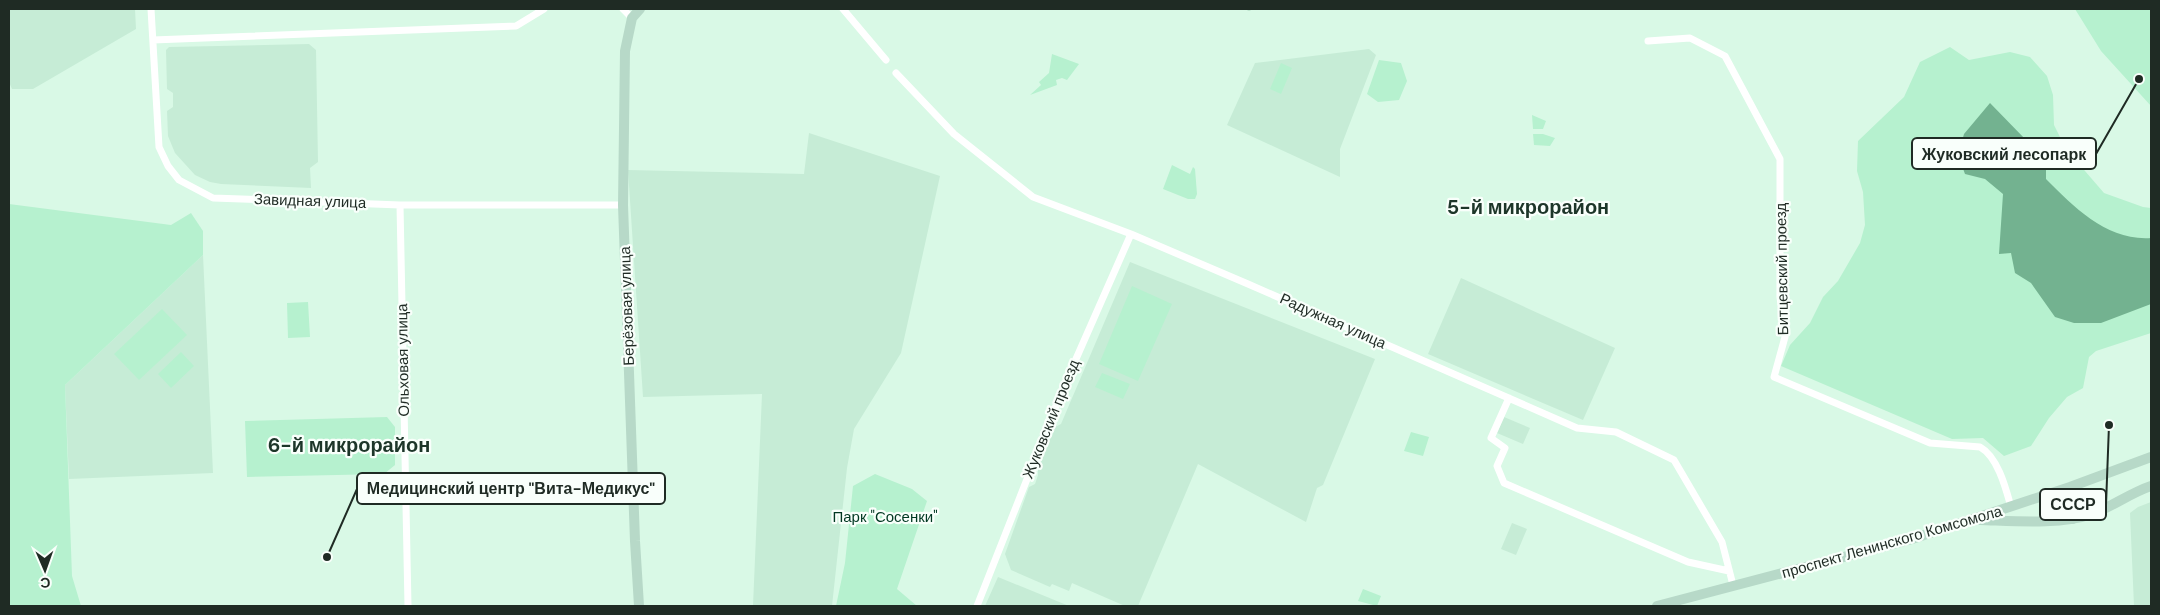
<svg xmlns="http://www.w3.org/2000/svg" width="2160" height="615" font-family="'DM Sans',sans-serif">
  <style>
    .built { fill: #c6ecd6 }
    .green { fill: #b6f1cf }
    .water { fill: #73b290 }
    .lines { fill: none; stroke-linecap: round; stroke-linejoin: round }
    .stream { stroke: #73b290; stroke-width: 2.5 }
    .street { stroke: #fff; stroke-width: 7 }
    .secondary { stroke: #b7d9c8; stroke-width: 10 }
    .labels { text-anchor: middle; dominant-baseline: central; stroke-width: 4.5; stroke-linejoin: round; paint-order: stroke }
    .street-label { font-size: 15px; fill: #1f2b24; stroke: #f9fffb }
    .park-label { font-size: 15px; fill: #013822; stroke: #f9fffb }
    .district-label { font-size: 20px; font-weight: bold; fill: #1d3629; stroke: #f9fffb }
    .leader { fill: none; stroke: #1f2b24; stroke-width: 2 }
    .callout-dot { fill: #1f2b24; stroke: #f9fffb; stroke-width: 2 }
    .callout { fill: #f9fffb; stroke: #1f2b24; stroke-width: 2 }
    .callout-label { font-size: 16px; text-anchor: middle; font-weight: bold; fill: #1f2b24 }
  </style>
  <rect width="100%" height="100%" fill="#d9f9e6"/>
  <!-- built -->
  <path class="built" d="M9,9h126l1,20 -103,60h-21l-3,-7z
    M309,44l7,6 2,112 -8,6 1,20 -90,-4 -11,-2 -15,-7 -20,-22 -7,-17 -1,-25 6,-4v-14l-6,-4 -1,-39 3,-3z
    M1369,49l7,6 -36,94v28l-113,-52 28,-62z
    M809,133l131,43 -39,177 -47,76 -7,39 -15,138h-79l9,-212 -119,3 -15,-227 176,4z
    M203,255l10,218 -144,6 -4,-94z
    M1130,262l245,97 -52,126 -6,3 -11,34 -108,-58 -60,142h-13l-53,-23 -3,8 -17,-7 -2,3 -39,-17 -6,-16 24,-67 6,-3 3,-9v-6l17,-42 6,-3z
    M1461,278l154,70 -32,72 -155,-66z
    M1504,417l26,11 -7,16 -26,-11z
    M2151,502v104h-17l-4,-93 8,-6z
    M1512,523l15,6 -11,26 -15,-6z
    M998,577l71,29h-84z"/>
  <!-- green -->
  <path class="green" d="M2075,9h76v97l-50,-55z
    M1950,47l19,13 41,-8 20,5 17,19 6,19 1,30 12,24 38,44 39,14 8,1v125l-55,18 -7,6 -6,31 -16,9 -18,21 -18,28 -27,10 -21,-18 -31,1 -171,-73 9,-21 20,-22 13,-26 15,-16 22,-38 5,-18 -2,-33 -6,-21 1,-30 46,-44 16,-35z
    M1052,54l27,10 -12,16 -5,-2 -6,2 1,5 -27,10 11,-10 -2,-3 10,-9z
    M1379,60l22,3 6,18 -8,19 -21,2 -11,-8z
    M1281,63l11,5 -11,26 -11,-5z
    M1532,115l14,6 -3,8h-10z
    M1533,134h10l12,4 -5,8 -16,-1z
    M1172,165l18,9 3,-7 2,2 2,25 -2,5h-7l-25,-10z
    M9,204l162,21 20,-12 12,18v24l-138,130 7,191 9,30h-72z
    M1132,286l40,18 -34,77 -39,-17z
    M308,302l2,35 -22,1 -1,-35z
    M162,309l25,26 -48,45 -25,-26z
    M181,352l13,14 -23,22 -13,-14z
    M1102,373l28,11 -7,15 -28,-12z
    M387,417l8,10v38l-11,9 -137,3 -2,-56z
    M1411,432l18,5 -6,19 -19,-5z
    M875,474l37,15 15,12 -30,88 20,17h-81l9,-43 8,-77z
    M1363,589l18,7 -4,10 -19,-5z"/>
  <!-- water -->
  <path class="water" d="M1990,103l36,37 20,25v14c29,29 61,62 105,59v66l-50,19h-27l-19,-6 -24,-34 -16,-10 -4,-20 -12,1 4,-60 -18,-15 -20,-5 -7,-19 6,-21z"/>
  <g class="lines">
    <!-- stream -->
    <path class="stream" d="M1248,9h2"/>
    <!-- street -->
    <path class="street" d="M151,9l8,138 9,19 11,14 34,18 187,7h223
      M623,9l9,9
      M843,9l43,51
      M153,40l363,-14 28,-17
      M1648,41l42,-3 35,18 55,103v138l5,40 -11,40 156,66 50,4c18,10 26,42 31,60
      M896,73l58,61 79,63 98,37 117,50 329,144 39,4 58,28 48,82 11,43
      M400,205l8,401
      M1509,398l-18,40 14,10 -8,18 7,17 184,79 41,9
      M977,606l84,-213 70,-159"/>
    <!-- secondary -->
    <path class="secondary" d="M2070,487l4,14 -1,18
      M1980,520c34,1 80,5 112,-6 20,-7 38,-21 59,-28
      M639,606l-4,-65 -12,-336 2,-154 7,-33 8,-9
      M1657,606l255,-67 158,-52 81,-30"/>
  </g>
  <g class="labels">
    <!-- street labels -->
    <g class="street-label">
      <text transform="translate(310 201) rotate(2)">Завидная улица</text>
      <text transform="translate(1782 269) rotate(-91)">Битцевский проезд</text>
      <text transform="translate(627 306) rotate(-92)">Берёзовая улица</text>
      <text transform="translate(1333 321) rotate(24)">Радужная улица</text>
      <text transform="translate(403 360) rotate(-91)">Ольховая улица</text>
      <text transform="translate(1051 419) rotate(-68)">Жуковский проезд</text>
      <text transform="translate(1892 542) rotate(-16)">проспект Ленинского Комсомола</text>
    </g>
    <!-- park labels -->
    <g class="park-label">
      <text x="885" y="517">Парк "Сосенки"</text>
    </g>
    <!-- district labels -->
    <g class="district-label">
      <text x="1528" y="207">5-й микрорайон</text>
      <text x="349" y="445">6-й микрорайон</text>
    </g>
  </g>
  <!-- callouts -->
  <path class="leader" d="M2139 79L2096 154M327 557L357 489M2109 425L2106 505"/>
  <g class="callout-dot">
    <circle cx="2139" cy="79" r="5"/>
    <circle cx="327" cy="557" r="5"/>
    <circle cx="2109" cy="425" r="5"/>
  </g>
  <g class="callout">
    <rect x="1912" y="138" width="184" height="31" rx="5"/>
    <rect x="357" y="473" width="308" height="31" rx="5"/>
    <rect x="2040" y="489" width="66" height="31" rx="5"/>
  </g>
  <g class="callout-label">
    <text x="2004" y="160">Жуковский лесопарк</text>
    <text x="511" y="494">Медицинский центр "Вита-Медикус"</text>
    <text x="2073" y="510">СССР</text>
  </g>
  <!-- border -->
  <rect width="2160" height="615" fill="none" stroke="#1f2b24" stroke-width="20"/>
  <!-- north arrow -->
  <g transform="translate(45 570) rotate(178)" stroke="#f9fffb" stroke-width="4" paint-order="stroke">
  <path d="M0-4L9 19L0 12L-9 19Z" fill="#1f2b24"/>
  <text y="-8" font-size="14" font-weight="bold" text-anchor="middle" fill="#1f2b24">С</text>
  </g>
</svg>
